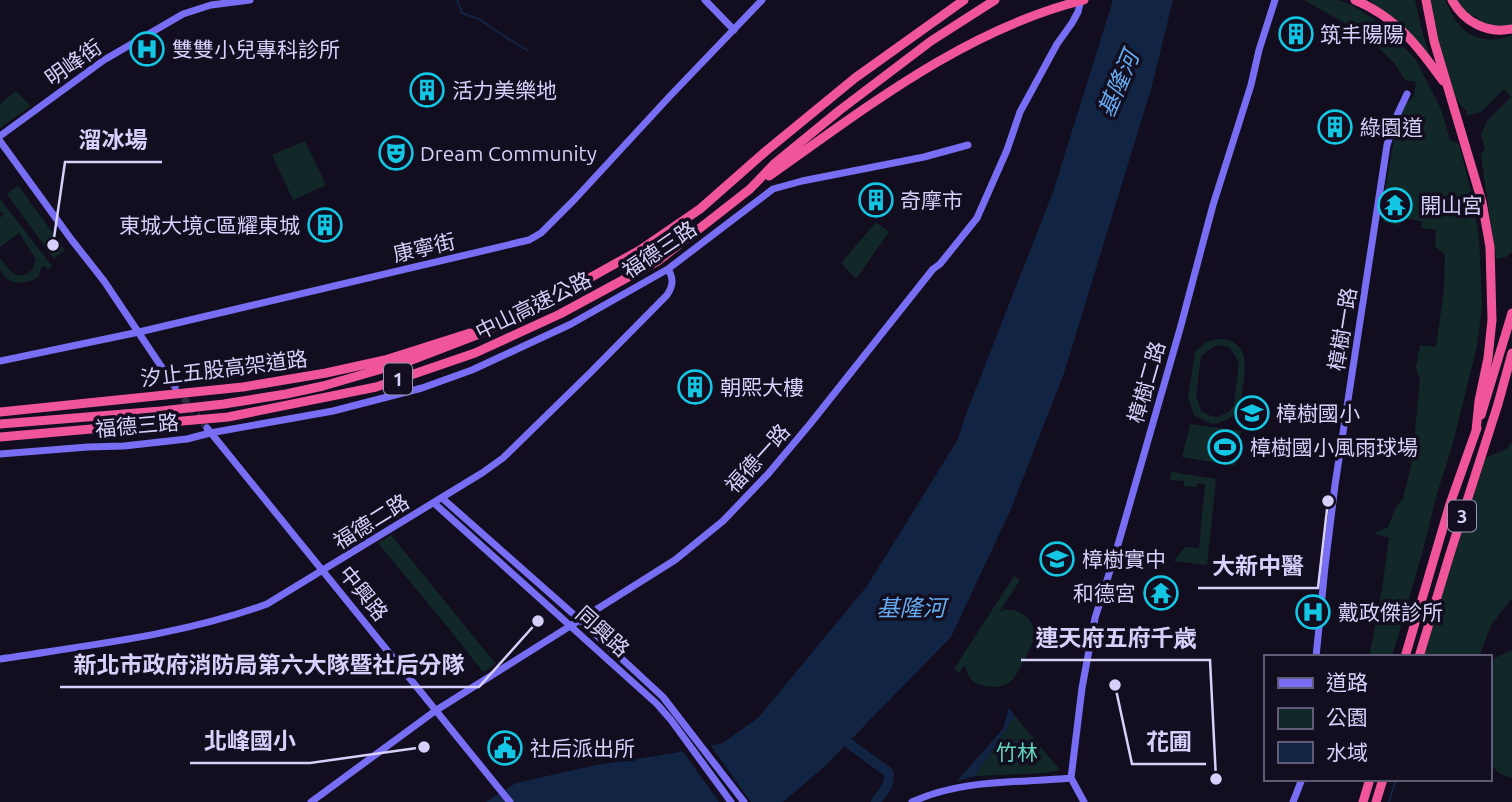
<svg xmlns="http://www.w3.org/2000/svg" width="1512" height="802" font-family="Ubuntu,'Noto Sans TC',sans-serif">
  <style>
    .green { fill: #122828; fill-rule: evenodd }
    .water { fill: #122444 }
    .pier { fill: #120e1f }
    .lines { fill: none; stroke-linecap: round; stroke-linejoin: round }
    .stream { stroke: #122444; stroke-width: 2 }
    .river { stroke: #122444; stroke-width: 10 }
    .secondary-tunnel { stroke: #2f2b40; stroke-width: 7; stroke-dasharray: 7 3.5; stroke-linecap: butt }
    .secondary { stroke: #776ef3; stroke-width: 7 }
    .highway { stroke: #f15599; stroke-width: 9 }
    .labels { text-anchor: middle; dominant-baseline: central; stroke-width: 7; stroke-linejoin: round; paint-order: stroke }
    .shield { fill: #120e1f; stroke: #9b96b9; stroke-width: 2 }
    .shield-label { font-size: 19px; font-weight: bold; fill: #d6d0fb }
    .poi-label { font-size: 21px; fill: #d6d0fb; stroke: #120e1f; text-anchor: start }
    .street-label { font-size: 21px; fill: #d6d0fb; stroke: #120e1f }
    .park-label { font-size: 21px; fill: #62d5bd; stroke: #120e1f }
    .water-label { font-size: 23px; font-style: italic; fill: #66acf3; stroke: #120e1f }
    .leader { fill: none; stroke: #d6d0fb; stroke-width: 2.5 }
    .callout-dot { fill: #d6d0fb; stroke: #120e1f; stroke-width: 2.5 }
    .callout-label { font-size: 23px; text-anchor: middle; font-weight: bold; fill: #d6d0fb; stroke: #120e1f; stroke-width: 7; stroke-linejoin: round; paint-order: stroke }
  </style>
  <rect width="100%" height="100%" fill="#120e1f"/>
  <!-- green -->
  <path class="green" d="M1304,0h34l14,5 22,14 24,21 18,20 25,49 9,31 9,4 15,60 5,35 3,66 -5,41 -24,97 -17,54 -13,53 -31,107h-23l13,-67 7,-52 -15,-5 14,-6 8,-20 7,-8 9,-38 8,-82 -4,-11 4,-23 16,2 8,-57 1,-35 -10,-9 1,-16 -15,-2 1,-7 -21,-3 -1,7 -16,-3 -1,-9 7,-6 8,1 2,-8 -8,-1 -2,4h-7l16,-93 15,-14 2,-14 -11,-2 -10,-16 -28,-28z
    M1369,0h46l6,28 12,37 -30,-40z
    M1430,0h15c4,8 8,18 14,25 14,16 35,18 53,10v217l-6,5 -10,2 -15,-103 4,-8 -4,-14 7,-14 23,-23 -7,-8 -23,23 -15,4 1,-5c-25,-19 -32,-81 -37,-111z
    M1452,0h60v29l-32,-3 -4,-10 -8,3z
    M16,91l15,15 -31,22v-24z
    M305,141l21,44 -33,15 -21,-45z
    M18,185l47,65 -11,9 -47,-65z
    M0,199l52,67 -4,4 -3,-4 -4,1 -2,9c-11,9 -33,11 -39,-7 0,-3 0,-7 0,-11 10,12 16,25 32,12l4,-11 -17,-26 -19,14v-29l4,-4 -4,-3z
    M876,222l13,10 -33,47 -15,-16z
    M1217,339c40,-1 26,42 23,67 -7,12 -15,16 -28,18l-18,-9 -6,-18 7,-45 11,-10zM1219,345l10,2 10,15 -5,43 -5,7 -11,5 -7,-1 -10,-5 -5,-15 5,-40 12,-9z
    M1190,424l51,7 -6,35 -53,-9z
    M1512,441v157l-21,27 -12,32h-57l55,-195 31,-14z
    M1171,472l45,7 -9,86 -33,-4 11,-14 14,1 6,-64 -7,-1 -1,4 -13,-1v-5l-14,-1z
    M391,535l105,129 -13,8 -33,-42 -72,-87z
    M1014,576l6,4 -20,31c18,-5 33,7 36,25 -5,10 -17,37 -24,44 -8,8 -21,8 -31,5 -11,-3 -13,-9 -16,-20l-6,8 -5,-4z
    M1512,650v128l-13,-5 -10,-10v-98l6,-7z
    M1015,716l45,54 -16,3 -69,3z"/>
  <!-- water -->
  <path class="water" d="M1113,0h60l-22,89 -87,284 -53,136 -60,128 -127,130 -41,35h-297l30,-19 80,-18 79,-12 48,-10 36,-26 108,-131 90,-145 11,-32 85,-217z
    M1009,708l6,8 -40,60 -18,5 46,-52z"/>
  <!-- pier -->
  <path class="pier" d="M709,743l42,59h-32l-38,-53z"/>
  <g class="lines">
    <!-- stream -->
    <path class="stream" d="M457,0l5,13 19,7 15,11 31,19
      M1389,802l7,-23"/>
    <!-- river -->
    <path class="river" d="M836,734l52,38c4,11 -6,21 -12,30"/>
    <!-- secondary-tunnel -->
    <path class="secondary-tunnel" d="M177,390l30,38"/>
    <!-- secondary -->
    <path class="secondary" d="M705,0l29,30
      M0,136l104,-76 79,-46 28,-9 39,-5
      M0,141l71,98 33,42 71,106
      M0,361l139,-29 390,-92 12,-7 33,-33 96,-104 92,-96
      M207,428l303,374
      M0,454l88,-7 36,-1 63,-7 23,-6 123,-22 89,-23 50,-18 99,-46 97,-55 105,-80 29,-8 122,-24 44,-12
      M442,498l138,122 83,77 81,105
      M434,503l223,201 14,16 60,82
      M1316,657l9,-90 10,-82 52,-340 11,-32 9,-19
      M0,659c89,-14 183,-24 267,-55l215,-131 21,-15 87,-85 77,-78c6,-9 7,-16 1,-26
      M311,802l124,-91 240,-151 48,-39 45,-47 42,-50 123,-155 7,-5 37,-46 30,-68 13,-38 37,-68 15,-21 6,-11 3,-12
      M912,802c49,-23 106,-19 159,-24
      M1084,802l-13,-24 11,-90 13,-70 20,-63 65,-226 33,-124 38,-120 8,-35 16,-50
      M1293,802l9,-23"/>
    <!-- highway -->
    <path class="highway" d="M1355,0c41,17 63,46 88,81
      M1426,0l8,41 48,161 8,45 2,73 -4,38 -9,43 -3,30
      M1452,0c12,22 35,34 60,29
      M769,176c98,-69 197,-147 315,-176
      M0,412l243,-25 83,-14 59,-13 85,-27
      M1481,415l31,-102
      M0,424l161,-13 63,-7 62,-10 37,-8 86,-25 73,-28 48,-22 110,-61 60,-41 66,-58 89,-73 109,-78
      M0,437l228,-20 148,-30 99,-34 85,-39 98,-53 92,-72 24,-25 66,-54 91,-69 64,-41
      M1405,657l45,-153 27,-76
      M1419,657l30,-100 49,-153 14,-51
      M1363,802l7,-23
      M1376,802l7,-23"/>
  </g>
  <!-- icons -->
  <defs>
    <symbol id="building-ring" viewBox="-11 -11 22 22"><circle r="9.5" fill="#120e1f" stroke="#13c7e4" stroke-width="1.5"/><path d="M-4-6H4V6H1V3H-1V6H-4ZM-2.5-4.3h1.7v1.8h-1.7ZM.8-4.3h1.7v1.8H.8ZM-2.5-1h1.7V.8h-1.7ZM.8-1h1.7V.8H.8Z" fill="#13c7e4"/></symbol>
    <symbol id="hospital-ring" viewBox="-11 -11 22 22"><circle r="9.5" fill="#120e1f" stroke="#13c7e4" stroke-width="1.5"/><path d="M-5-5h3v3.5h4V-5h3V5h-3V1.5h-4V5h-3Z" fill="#13c7e4"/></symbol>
    <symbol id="theatre-ring" viewBox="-11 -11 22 22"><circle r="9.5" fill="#120e1f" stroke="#13c7e4" stroke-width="1.5"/><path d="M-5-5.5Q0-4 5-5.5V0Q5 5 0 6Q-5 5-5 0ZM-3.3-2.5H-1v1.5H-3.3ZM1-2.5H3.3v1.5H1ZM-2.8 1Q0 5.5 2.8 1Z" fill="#13c7e4"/></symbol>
    <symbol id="temple-ring" viewBox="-11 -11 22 22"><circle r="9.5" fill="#120e1f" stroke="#13c7e4" stroke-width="1.5"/><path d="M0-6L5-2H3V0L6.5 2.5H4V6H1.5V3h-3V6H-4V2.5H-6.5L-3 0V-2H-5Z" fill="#13c7e4"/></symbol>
    <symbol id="school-ring" viewBox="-11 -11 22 22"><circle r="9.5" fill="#120e1f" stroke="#13c7e4" stroke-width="1.5"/><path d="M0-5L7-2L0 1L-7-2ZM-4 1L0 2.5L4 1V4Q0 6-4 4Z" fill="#13c7e4"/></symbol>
    <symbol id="stadium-ring" viewBox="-11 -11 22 22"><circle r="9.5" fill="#120e1f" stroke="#13c7e4" stroke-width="1.5"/><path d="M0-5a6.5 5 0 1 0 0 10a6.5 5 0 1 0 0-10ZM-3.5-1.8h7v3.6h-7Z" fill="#13c7e4"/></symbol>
    <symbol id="civic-ring" viewBox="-11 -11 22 22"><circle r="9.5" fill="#120e1f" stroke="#13c7e4" stroke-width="1.5"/><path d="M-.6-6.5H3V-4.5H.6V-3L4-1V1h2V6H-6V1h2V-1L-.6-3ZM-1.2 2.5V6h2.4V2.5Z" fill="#13c7e4"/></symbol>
  </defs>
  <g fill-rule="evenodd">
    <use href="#building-ring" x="1277" y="15" width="38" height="38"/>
    <use href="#hospital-ring" x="128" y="30" width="38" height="38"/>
    <use href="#building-ring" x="408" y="71" width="38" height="38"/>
    <use href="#building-ring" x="1316" y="108" width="38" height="38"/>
    <use href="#theatre-ring" x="377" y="134" width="38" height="38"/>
    <use href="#building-ring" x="857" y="181" width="38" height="38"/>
    <use href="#temple-ring" x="1376" y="186" width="38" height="38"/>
    <use href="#building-ring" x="306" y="206" width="38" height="38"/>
    <use href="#building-ring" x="676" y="368" width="38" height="38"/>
    <use href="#school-ring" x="1233" y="394" width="38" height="38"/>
    <use href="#stadium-ring" x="1206" y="428" width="38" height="38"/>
    <use href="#school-ring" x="1038" y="540" width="38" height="38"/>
    <use href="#temple-ring" x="1142" y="574" width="38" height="38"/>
    <use href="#hospital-ring" x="1294" y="593" width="38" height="38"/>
    <use href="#civic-ring" x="486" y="729" width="38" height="38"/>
  </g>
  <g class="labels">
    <!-- shield labels -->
    <g class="shield">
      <rect x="384" y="363.5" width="28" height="31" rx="5"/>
      <rect x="1448" y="500.5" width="28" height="31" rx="5"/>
    </g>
    <g class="shield-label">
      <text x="398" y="379">1</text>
      <text x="1462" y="516">3</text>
    </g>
    <!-- poi labels -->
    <g class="poi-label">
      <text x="1320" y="34">筑丰陽陽</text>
      <text x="172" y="49">雙雙小兒專科診所</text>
      <text x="452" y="90">活力美樂地</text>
      <text x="1360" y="127">綠園道</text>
      <text x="420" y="153">Dream Community</text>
      <text x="900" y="200">奇摩市</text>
      <text x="1420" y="205">開山宮</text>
      <text x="300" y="225" text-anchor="end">東城大境C區耀東城</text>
      <text x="720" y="387">朝熙大樓</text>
      <text x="1276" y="413">樟樹國小</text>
      <text x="1250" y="447">樟樹國小風雨球場</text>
      <text x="1082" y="559">樟樹實中</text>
      <text x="1136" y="593" text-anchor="end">和德宮</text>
      <text x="1338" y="612">戴政傑診所</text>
      <text x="530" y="748">社后派出所</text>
    </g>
    <!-- street labels -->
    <g class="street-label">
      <text transform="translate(73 62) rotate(-35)">明峰街</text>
      <text transform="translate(424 247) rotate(-13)">康寧街</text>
      <text transform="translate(659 249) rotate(-34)">福德三路</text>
      <text transform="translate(533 305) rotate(-26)">中山高速公路</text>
      <text transform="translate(1342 329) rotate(-81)">樟樹一路</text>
      <text transform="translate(224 368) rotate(-7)">汐止五股高架道路</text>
      <text transform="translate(1146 382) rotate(-74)">樟樹二路</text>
      <text transform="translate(137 425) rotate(-5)">福德三路</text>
      <text transform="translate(757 458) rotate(-48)">福德一路</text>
      <text transform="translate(371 521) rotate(-32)">福德二路</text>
      <text transform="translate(364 593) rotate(51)">中興路</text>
      <text transform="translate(603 631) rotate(42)">同興路</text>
    </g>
    <!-- park labels -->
    <g class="park-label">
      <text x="1017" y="752">竹林</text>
    </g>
    <!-- water labels -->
    <g class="water-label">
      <text transform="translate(1118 84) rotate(-67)">基隆河</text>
      <text x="911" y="607">基隆河</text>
    </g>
  </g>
  <!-- callouts -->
  <path class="leader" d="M53 245L65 162H162M1328 501L1318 588H1198M1216 779L1210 660H1021M538 621L479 687H60M424 747L310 763H190M1115 685L1132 764H1206"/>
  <g class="callout-dot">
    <circle cx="53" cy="245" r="7"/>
    <circle cx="1328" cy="501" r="7"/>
    <circle cx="1216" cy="779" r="7"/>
    <circle cx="538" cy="621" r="7"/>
    <circle cx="424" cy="747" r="7"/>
    <circle cx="1115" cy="685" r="7"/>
  </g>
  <g class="callout-label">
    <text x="113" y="148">溜冰場</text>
    <text x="1258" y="574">大新中醫</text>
    <text x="1116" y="646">連天府五府千歳</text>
    <text x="269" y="673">新北市政府消防局第六大隊暨社后分隊</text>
    <text x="250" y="749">北峰國小</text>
    <text x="1169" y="750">花圃</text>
  </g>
  <!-- legend -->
  <rect x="1264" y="655" width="228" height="126" fill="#120e1f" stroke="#605c77" stroke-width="2"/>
  <rect x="1278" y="678" width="35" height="10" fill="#776ef3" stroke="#605c77" stroke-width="2"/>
  <text x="1326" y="690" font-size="21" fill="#d6d0fb">道路</text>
  <rect x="1278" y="708" width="35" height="21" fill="#122828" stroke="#605c77" stroke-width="2"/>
  <text x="1326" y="725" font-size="21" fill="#d6d0fb">公園</text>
  <rect x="1278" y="742" width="35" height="21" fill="#122444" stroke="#605c77" stroke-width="2"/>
  <text x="1326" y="760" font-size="21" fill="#d6d0fb">水域</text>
</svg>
